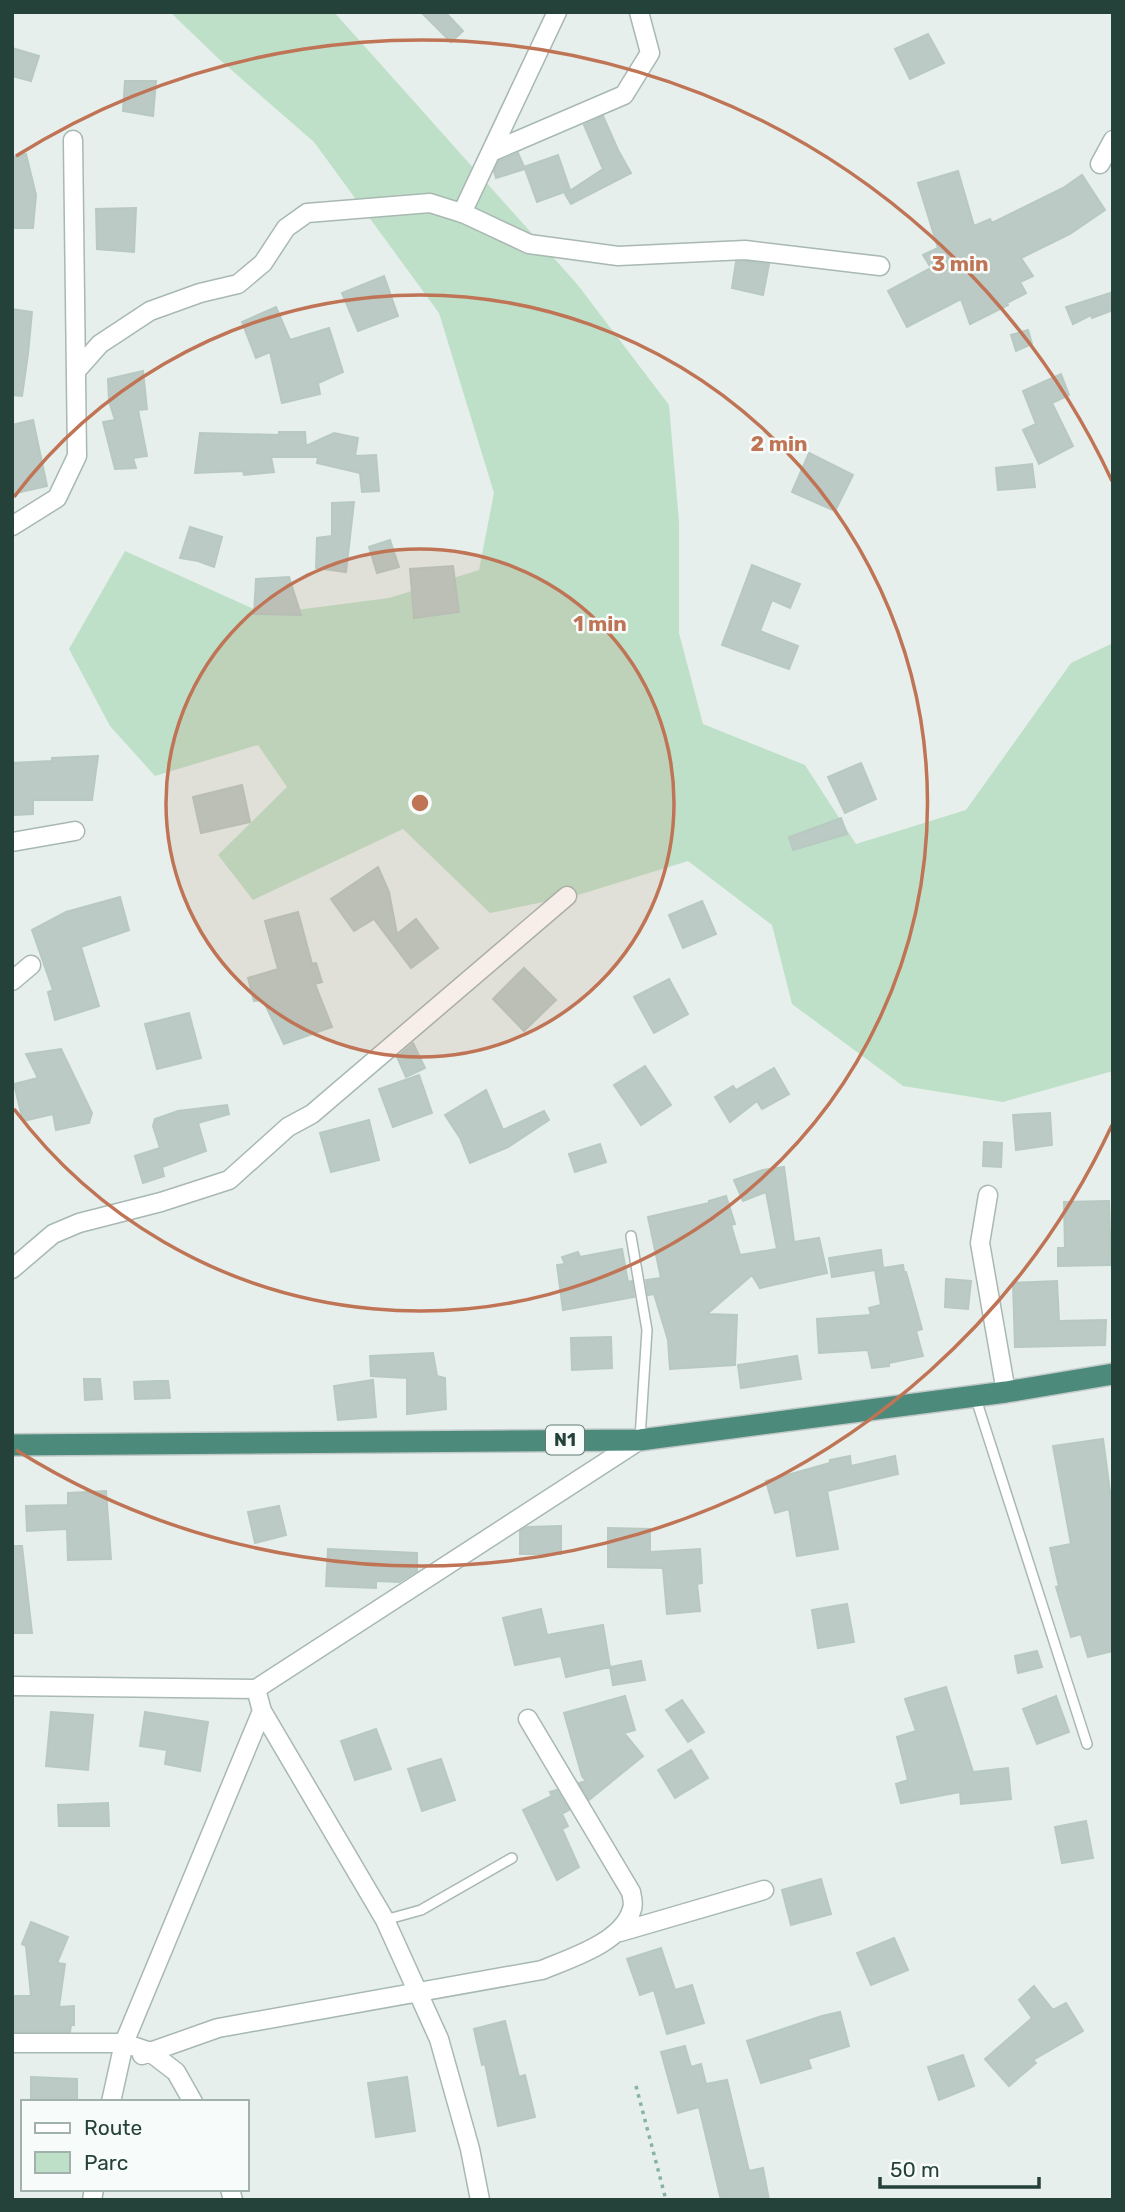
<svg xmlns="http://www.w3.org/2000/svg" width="1125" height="2212" font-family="Rubik,sans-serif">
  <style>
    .green { fill: #bfe0c8 }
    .building { fill: #bbcac4; stroke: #b8c9c2; stroke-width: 2 }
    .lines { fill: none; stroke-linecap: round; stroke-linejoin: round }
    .service-casing { stroke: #a8b8b2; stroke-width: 12 }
    .minor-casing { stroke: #a8b8b2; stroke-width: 21 }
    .trunk-casing { stroke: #c2cac8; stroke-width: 24 }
    .path { stroke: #86b3a5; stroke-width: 3.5; stroke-dasharray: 3.5 5; stroke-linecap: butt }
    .service { stroke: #fff; stroke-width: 9 }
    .minor { stroke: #fff; stroke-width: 18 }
    .trunk { stroke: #4c8a7c; stroke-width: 21 }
    .ring { fill: none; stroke: #c07456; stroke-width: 3.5 }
    .labels { text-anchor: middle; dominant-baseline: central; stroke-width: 5; stroke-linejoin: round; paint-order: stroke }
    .shield { fill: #f7fbf9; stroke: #637a73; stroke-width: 2 }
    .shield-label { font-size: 18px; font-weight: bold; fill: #24423a }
    .centre { fill: #c07456; stroke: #f7fbf9; stroke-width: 3.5 }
    .ring-label { font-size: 21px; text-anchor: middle; font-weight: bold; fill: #c07456; stroke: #f7fbf9; stroke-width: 5; stroke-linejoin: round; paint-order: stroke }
  </style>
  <rect width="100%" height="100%" fill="#e6efeb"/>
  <!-- green -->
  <path class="green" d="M170,12h164l243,272 92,121 10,117v111l24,91 102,41 51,79 110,-34 105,-147 42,-20v428l-110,31 -100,-16 -111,-82 -20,-79 -84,-64 -110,34 -88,18 -87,-84 -150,71 -35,-45 69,-68 -29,-42 -103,31 -45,-50 -41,-77 56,-98 140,63 124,-16 90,-28 15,-77 -55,-180 -125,-171 -94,-82z"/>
  <!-- building -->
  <path class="building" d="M421,12h24l18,19 -12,11z
    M928,34l16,29 -34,16 -15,-30z
    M12,48l27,8 -8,25 -19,-5z
    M125,81h31l-3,35 -30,-5z
    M603,116l15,34 13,23 -60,31 -6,-10 38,-25 -19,-44z
    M518,153l6,14 34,-12 12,35 -33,12 -12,-33 -29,9 -2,-7 5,-10z
    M26,154l10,41 -3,33h-21v-71z
    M958,171l16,55 16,-7 2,4 71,-35 19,-13 23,35 -35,24 -49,24 12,18 -13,6 6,11 -19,10 1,2 -38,19 -9,-25 -54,28 -19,-36 43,-23 -8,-13 15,-7 -20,-65z
    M136,208l-2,44 -37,-3 -1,-40z
    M745,261l24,3 -6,31 -31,-7 4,-26z
    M384,276l14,40 -40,15 -16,-38z
    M1113,292v18l-21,8 -1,-3 -18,9 -7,-17z
    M276,307l14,33 39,-12 14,44 -25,11 2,11 -38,9 -12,-51 -14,6 -14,-36z
    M12,309l20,3 -4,42 -6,42 -10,-1z
    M1028,330l4,14 -16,7 -5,-16z
    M143,371l4,38 -9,1 9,46 -14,2 3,10 -21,1 -12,-47 12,-2 -6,-19 -1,-22z
    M1061,374l8,21 -17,8 21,43 -34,18 -16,-34 13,-6 -13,-33z
    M33,420l14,66 -35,8v-69z
    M279,432h26l1,14 28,-13 24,5 -3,18 21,-1 3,36 -17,1 -2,-19 -43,-10 1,-6h-47l3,15 -30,3 -1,-4 -48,2 5,-40 79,2z
    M809,453l44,22 -18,36 -43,-19z
    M1032,464l3,23 -37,3 -2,-22z
    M354,502l-8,70 -30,-4 1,-30 15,-2v-33z
    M190,527l32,10 -8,30 -16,-6 -18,-3z
    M390,540l9,27 -22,6 -8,-26z
    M752,565l48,19 -10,24 -18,-8 -12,31 38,15 -9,23 -67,-24z
    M453,566l6,46 -45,6 -4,-49z
    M289,577l12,38 -47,-1 2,-35z
    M98,756l-6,44h-59v14l-19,1 -2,-52 40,-2v-3z
    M861,763l15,36 -31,14 -17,-36z
    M242,785l8,37 -49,11 -8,-36z
    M841,818l6,16 -54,16 -4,-13z
    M378,867l11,25 8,42 19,-15 22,29 -27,20 -37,-49 -20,12 -23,-32z
    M120,897l9,33 -48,17 18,59 -44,14 -7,-28 5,-2 -21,-60 34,-18z
    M702,901l14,33 -33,14 -14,-33z
    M298,912l14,52 4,-1 6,19 -7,2 17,43 -48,17 -21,-44 -9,1 -6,-23 30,-9 -13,-48z
    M524,968l32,32 -32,31 -31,-32z
    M669,979l19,35 -34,19 -20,-36z
    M189,1013l12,45 -44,11 -12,-45z
    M413,1043l12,25 -19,9 -9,-20z
    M61,1049l31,64 -3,10 -33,7 -3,-16 -30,7 -9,-37 24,-6 -12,-24z
    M645,1066l26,39 -30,20 -27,-40z
    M774,1068l15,26 -27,15 -5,-8 -27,21 -15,-25 18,-11 3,4z
    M419,1075l13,38 -39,14 -14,-38z
    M486,1090l17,40 41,-19 5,9 -41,27 -38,16 -10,-25 -15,-23z
    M227,1105l2,9 -31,9 8,28 -44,16 2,9 -21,7 -8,-27 25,-8 -7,-22 2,-7 23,-8z
    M1050,1113l2,32 -36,5 -3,-35z
    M369,1120l10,40 -48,12 -11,-39z
    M984,1142l18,1 -1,24 -18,-1z
    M600,1144l6,18 -31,10 -6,-18z
    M784,1167l10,75 25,-4 8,35 -67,15 -8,-13 -45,39 30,1 -2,50 -65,4 -2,-29 -14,-46 -6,1 -2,-15 15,-2 -13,-61 61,-14v-2l17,-5 9,28 -4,1 9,30 37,-6 -11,-57 -23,9 -9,-21 29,-10z
    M1109,1201l2,64 -53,1v-18h7l-1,-46z
    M622,1249l6,33 4,-1 2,16 -71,13 -6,-45 8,-1 -3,-7 16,-5 2,5z
    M881,1250l2,18 20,-3 1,7h2l16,57 -6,2 7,25 -34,7v3l-17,2 -4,-18 -49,3 -2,-34 54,-4 -2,-7 12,-3 -6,-35 -43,7 -3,-19z
    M946,1279l25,2 -3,28 -23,-2z
    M1057,1281l2,40 47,-1 -1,25 -90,2 -2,-64z
    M611,1337l1,31 -40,2 -1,-32z
    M433,1353l4,23 8,2 1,31 -39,5v-36l-36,-2 -1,-20z
    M797,1356l4,23 -60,9 -3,-23z
    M84,1379h16l2,20 -17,1z
    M373,1380l3,37 -38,3 -4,-34z
    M157,1381h11l2,17 -35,1 -1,-17z
    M1103,1439l7,53 3,-1v160l-25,6 -7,-23 -10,3 -15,-50 3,-1 -9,-38 21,-4 -18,-98z
    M850,1456l1,10 44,-10 3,18 -71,17 11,58 -41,7 -8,-47 -14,4 -9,-32 64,-18v-3z
    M106,1491l5,68 -43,1 -1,-31 -40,2 -1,-25 42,-1v-12z
    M279,1506l7,29 -31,8 -7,-31z
    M561,1526v28h-41v-23l7,-4z
    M608,1528l42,1v23l50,-3 2,34 -5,1 3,27 -33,3 -4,-46 -55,-1z
    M12,1546h10l10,87h-20z
    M328,1549l89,4v18l-18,11 -23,-1v7l-50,-2z
    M847,1604l7,38 -36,6 -6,-38z
    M541,1609l6,26 56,-10 7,42 -44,10 -5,-21 -46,9 -12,-47z
    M1037,1651l5,16 -24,6 -3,-17z
    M641,1661l4,19 -32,5 -3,-18z
    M946,1687l27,85 35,-4 3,31 -50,5 -1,-12 -59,11 -5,-19 12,-4 -11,-43 19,-6 -11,-32z
    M625,1696l10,34 -11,3 19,23 -54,44 -10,-17 7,-2 -4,-5 -18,-63z
    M1056,1696l13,36 -32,12 -14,-35z
    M682,1700l22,32 -16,10 -22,-32z
    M51,1712l42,3 -5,55 -42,-4z
    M145,1712l63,10 -8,49 -35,-7 2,-14 -27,-4z
    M376,1729l15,40 -36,11 -14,-39z
    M691,1750l17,28 -33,20 -17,-28z
    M441,1759l14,41 -33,11 -14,-42z
    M557,1790l12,20 -7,4 6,12 -6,3 17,38 -22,13 -34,-70 29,-14 -2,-4z
    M108,1803l1,23h-50l-1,-21z
    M1086,1821l7,37 -31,5 -7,-36z
    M821,1879l10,35 -40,11 -9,-35z
    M31,1922l37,15 -11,26 8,1 -6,43 15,-1v19h-3l-1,7h-58v-36h19l-5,-50 -4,-2z
    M894,1938l14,32 -37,15 -14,-32z
    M661,1948l14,42 17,-5 12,38 -37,11 -13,-44 -14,5 -13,-36z
    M1034,1986l19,24 13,-7 17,28 -50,29 3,3 -27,23 -24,-27 47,-41 -13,-18z
    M840,2012l9,34 -41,13 3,9 -50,15 -14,-42 75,-25z
    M505,2021l14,56 6,-2 10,42 -37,9 -13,-62 -3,1 -8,-36z
    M685,2046l6,21 10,-3 5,20 21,-4 22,91 14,-3 6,32h-48l-22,-93 -21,6 -17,-61z
    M963,2055l11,31 -35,14 -11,-33z
    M31,2077l46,2v23h-46z
    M407,2077l8,54 -39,6 -8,-54z"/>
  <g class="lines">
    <defs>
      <path id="service" d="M631,1236l16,94 -7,108
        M975,1396l112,348
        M385,1920l36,-10 91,-52"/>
      <path id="minor" d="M491,152l133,-57 26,-42 -11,-41
        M1100,164l13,-24
        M462,213l95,-201
        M76,371l24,-27 50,-33 50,-18 38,-9 25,-21 23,-35 21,-15 123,-10 35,11 64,30 89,12 127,-6 135,16
        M12,526l45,-28 20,-42 -4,-316
        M12,842l63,-11
        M12,981l19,-16
        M988,1195l-8,48 26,149
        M12,1269l41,-35 26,-11 82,-21 68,-22 59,-53 24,-13 255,-218
        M12,1686l244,3
        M620,1932l144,-42
        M12,2043h112l26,9 68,-24 324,-58c29,-12 81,-28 90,-61 2,-5 0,-12 -1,-17l-103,-173
        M142,2055l8,-3 26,20 17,30
        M111,2102l13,-59 138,-332
        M230,2189l3,11
        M92,2200l2,-11
        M480,2200l-10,-51 -31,-110 -54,-119 -123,-209 -6,-22 384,-249"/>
      <path id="trunk" d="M12,1445l628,-5 366,-48 107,-18"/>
    </defs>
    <!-- service casing -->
    <use href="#service" class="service-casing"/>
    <!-- minor casing -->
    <use href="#minor" class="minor-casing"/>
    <!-- trunk casing -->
    <use href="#trunk" class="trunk-casing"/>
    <!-- path -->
    <path class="path" d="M636,2086l30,114"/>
    <!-- service -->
    <use href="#service" class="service"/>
    <!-- minor -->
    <use href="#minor" class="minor"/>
    <!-- trunk -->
    <use href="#trunk" class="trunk"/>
  </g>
  <!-- distance rings -->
  <circle cx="420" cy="803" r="254" fill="#c07456" fill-opacity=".12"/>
  <g class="ring">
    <circle cx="420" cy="803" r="254"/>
    <path d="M14 497A508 508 0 1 1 14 1109"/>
    <path d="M1112 1125A763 763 0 0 1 16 1450M16 156A763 763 0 0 1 1112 481"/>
  </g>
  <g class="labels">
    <!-- shield labels -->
    <rect class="shield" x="546" y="1425.5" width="38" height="29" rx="5"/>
    <g class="shield-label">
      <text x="565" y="1440">N1</text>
    </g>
  </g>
  <circle cx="420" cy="803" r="10" class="centre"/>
  <g class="ring-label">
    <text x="960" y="271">3 min</text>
    <text x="779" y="451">2 min</text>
    <text x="600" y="631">1 min</text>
  </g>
  <!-- border -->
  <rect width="1125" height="2212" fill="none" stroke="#24423a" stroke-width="28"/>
  <!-- legend -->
  <rect x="21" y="2100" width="228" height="91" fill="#f7fbf9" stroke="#a3b1ad" stroke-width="2"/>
  <rect x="35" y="2123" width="35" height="10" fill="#ffffff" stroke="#a3b1ad" stroke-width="2"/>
  <text x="84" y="2135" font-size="21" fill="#24423a">Route</text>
  <rect x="35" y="2152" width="35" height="21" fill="#bfe0c8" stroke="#a3b1ad" stroke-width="2"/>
  <text x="84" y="2170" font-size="21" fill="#24423a">Parc</text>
  <!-- scale -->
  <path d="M880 2177v10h159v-10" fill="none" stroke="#24423a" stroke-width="3.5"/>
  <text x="890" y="2177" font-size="21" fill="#24423a" stroke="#f7fbf9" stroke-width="5" paint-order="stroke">50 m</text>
</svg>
